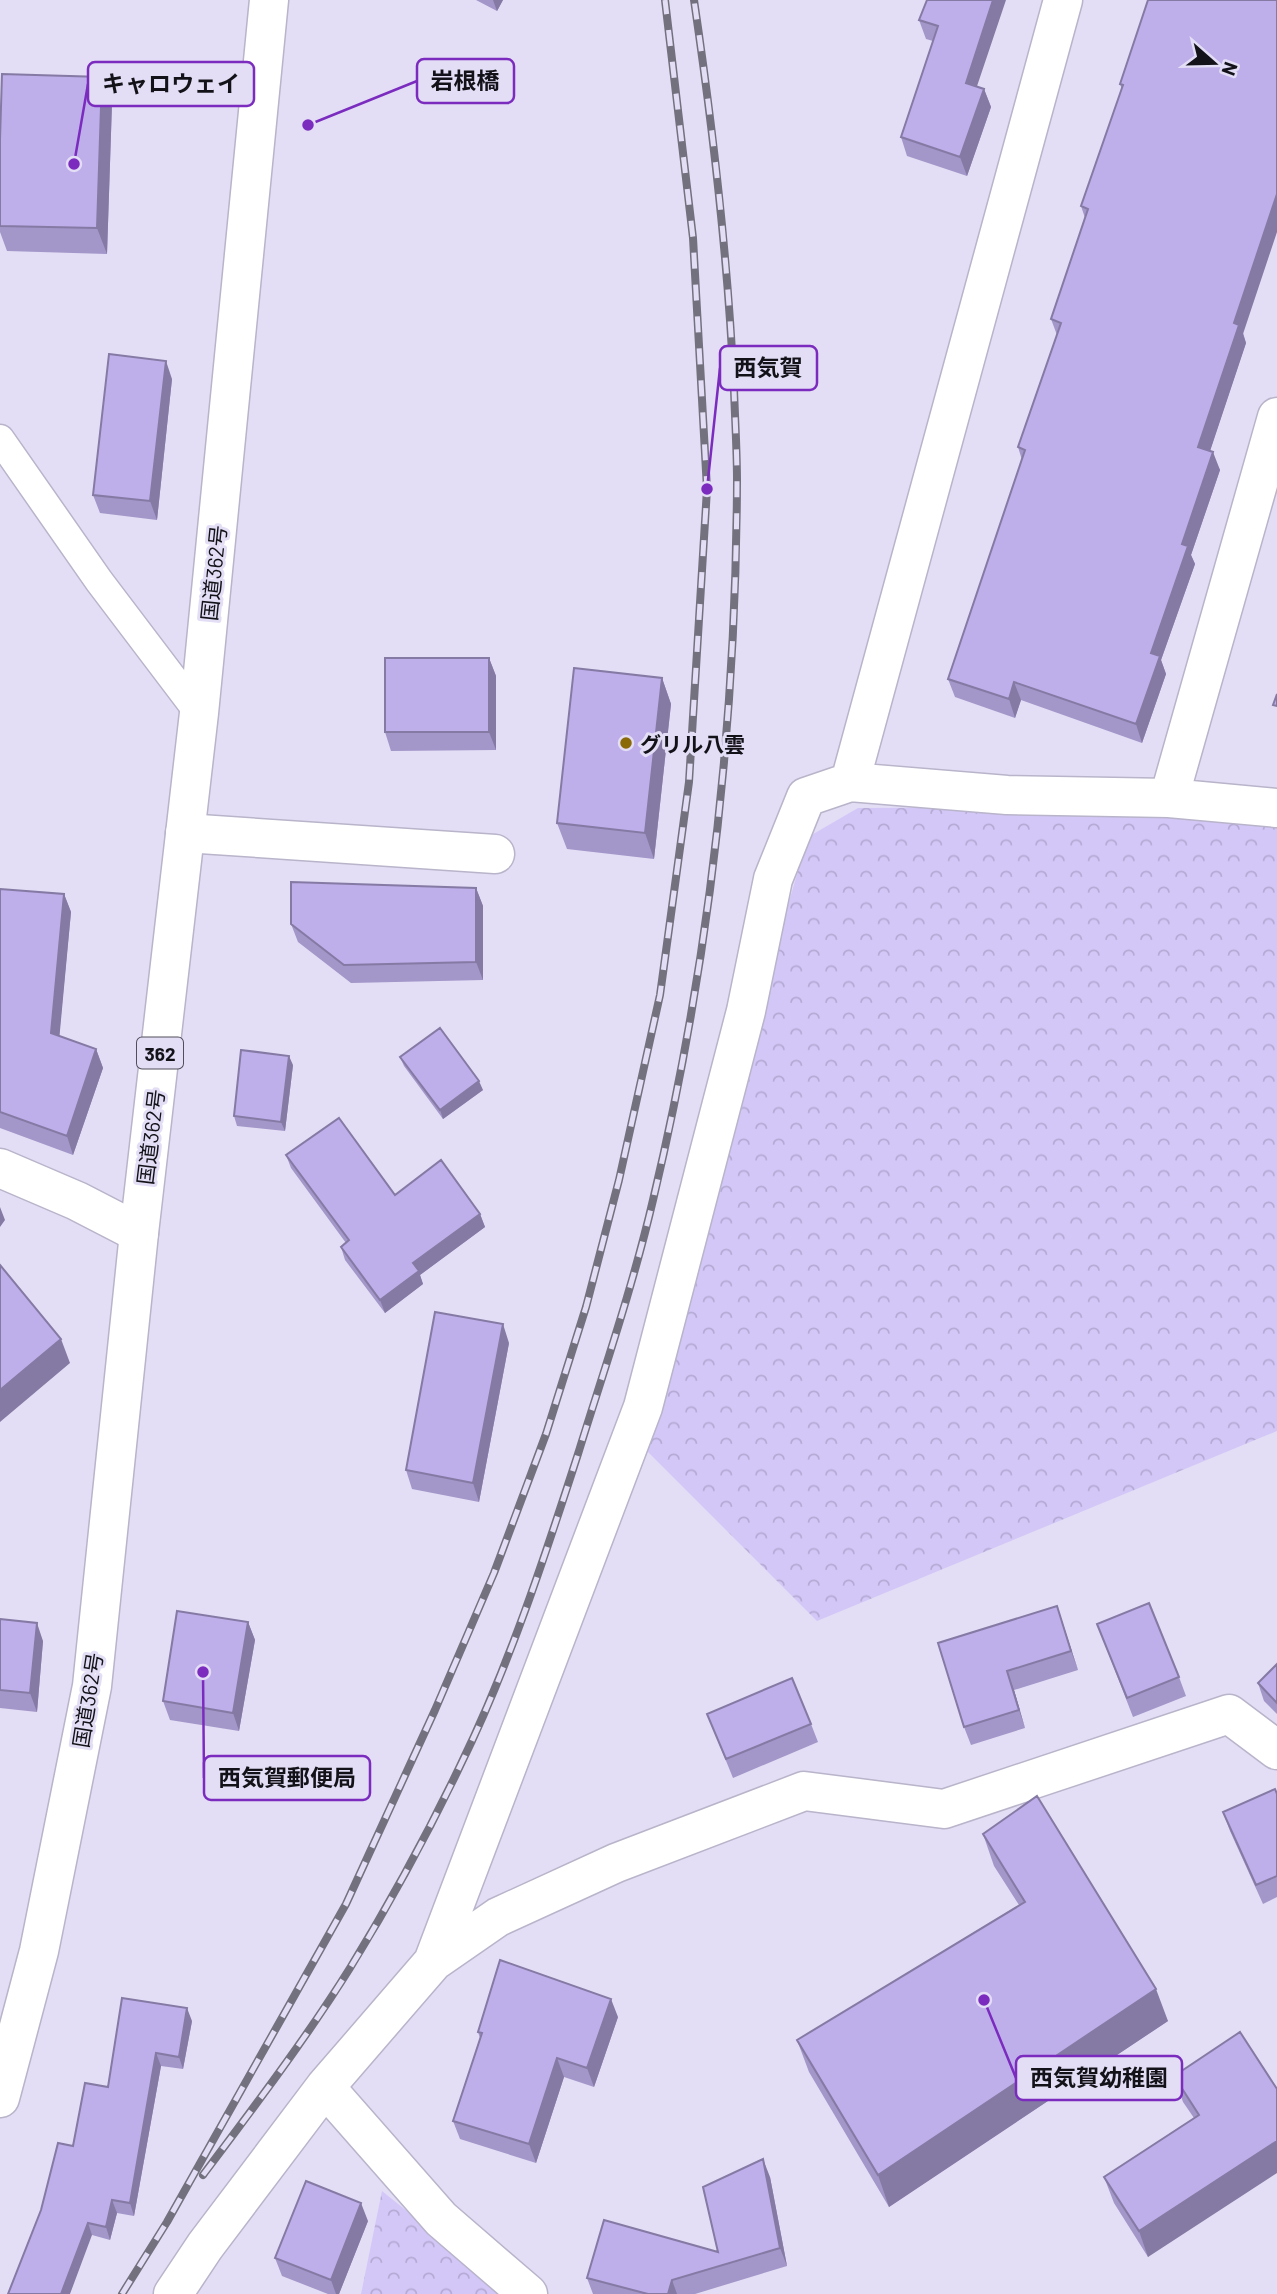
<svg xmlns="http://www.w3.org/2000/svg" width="1277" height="2294" font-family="Barlow,'Noto Sans JP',sans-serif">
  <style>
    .forest { fill: url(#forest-crowns) }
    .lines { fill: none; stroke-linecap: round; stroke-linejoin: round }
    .lane-casing { stroke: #b9b4ca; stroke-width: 31 }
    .street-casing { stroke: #b9b4ca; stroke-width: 41 }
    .highway-casing { stroke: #b9b4ca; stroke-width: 41 }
    .lane { stroke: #fff; stroke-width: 28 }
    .street { stroke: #fff; stroke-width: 38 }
    .highway { stroke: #fff; stroke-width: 38 }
    .rail-casing { stroke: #74717f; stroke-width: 8 }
    .rail { stroke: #e3def5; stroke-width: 5; stroke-dasharray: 16; stroke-linecap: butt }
    .wall { fill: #a396c9 }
    .shaded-wall { fill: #857aa4 }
    .building { fill: #beaeea; stroke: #857aa4; stroke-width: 2 }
    .poi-dot { fill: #8a6908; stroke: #e3def5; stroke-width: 2.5 }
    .labels { text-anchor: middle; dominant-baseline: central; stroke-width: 6; stroke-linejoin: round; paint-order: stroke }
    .shield { fill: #e3def5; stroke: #514f5b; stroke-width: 2 }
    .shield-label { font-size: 19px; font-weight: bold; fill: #131219 }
    .street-label { font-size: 21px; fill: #131219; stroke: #e3def5 }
    .poi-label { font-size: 21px; font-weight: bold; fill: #131219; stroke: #e3def5; text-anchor: start }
    .leader { fill: none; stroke: #7b2cbf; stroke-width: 2.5 }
    .callout-dot { fill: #7b2cbf; stroke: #e3def5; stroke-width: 2.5 }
    .callout { fill: #e3def5; stroke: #7b2cbf; stroke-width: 2.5 }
    .callout-label { font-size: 23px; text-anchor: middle; font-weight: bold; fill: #131219 }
  </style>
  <defs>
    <pattern id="forest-crowns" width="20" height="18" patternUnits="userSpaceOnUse" patternTransform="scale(1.75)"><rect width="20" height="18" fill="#d3c7f8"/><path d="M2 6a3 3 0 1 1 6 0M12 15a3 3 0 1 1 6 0" fill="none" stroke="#b4aad4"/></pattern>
  </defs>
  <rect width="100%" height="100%" fill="#e3def5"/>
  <!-- forest -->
  <path class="forest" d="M1248,806l29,8v617l-460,190 -185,-185 176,-599 50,-29z
    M382,2191l128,103h-149z"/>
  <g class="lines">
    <defs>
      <path id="lane" d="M0,439l99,142 100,132"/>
      <path id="street" d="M850,782l213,-782
        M1169,798l108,-381
        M185,833l310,21
        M0,1168l77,33 62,32
        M433,1962l65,-45 118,-54 188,-72 140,18 285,-95 48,36
        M325,2087l116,132 87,75
        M173,2294l32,-48 120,-159 108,-125 210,-555 103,-396 27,-132 33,-82 44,-15 157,13 162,3 108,10"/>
      <path id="highway" d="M0,2098l39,-147 53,-265 47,-453 60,-520 70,-713"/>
    </defs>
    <!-- lane casing -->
    <use href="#lane" class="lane-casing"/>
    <!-- street casing -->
    <use href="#street" class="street-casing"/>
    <!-- highway casing -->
    <use href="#highway" class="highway-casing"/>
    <!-- lane -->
    <use href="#lane" class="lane"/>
    <!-- street -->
    <use href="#street" class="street"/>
    <!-- highway -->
    <use href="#highway" class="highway"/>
    <defs>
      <path id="rail" d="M203,2175c51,-68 102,-135 147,-207 40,-65 77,-133 110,-202 49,-100 84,-207 118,-312 26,-84 55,-168 75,-254 56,-235 83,-478 84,-719 0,-30 -2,-61 -3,-92 -6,-131 -21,-260 -40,-389
        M122,2294l45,-72 179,-318 89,-194 59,-137 52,-139 40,-127 33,-127 41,-185 29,-213 18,-293 -14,-251 -28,-238"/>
    </defs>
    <!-- rail casing -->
    <use href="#rail" class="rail-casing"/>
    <!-- rail -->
    <use href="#rail" class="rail"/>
  </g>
  <!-- wall -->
  <path class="wall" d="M476,0h27l-6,11z
    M927,0l50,87 7,2 7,18 -24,69 -60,-20 -6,-19 32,-96 -7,-2 -7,-19z
    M1148,0l98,343 -36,108 10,19 -29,85 4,9 -34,96 5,14 -24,69 -121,-43 -6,18 -60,-21 -7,-18 74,-219 -4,-13 39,-112 -6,-16 34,-101 -4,-12 41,-117 -2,-5z
    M102,77l10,26 -5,151 -100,-3 -7,-19v-93z
    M172,379l-15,141 -57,-7 -7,-18z
    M489,658l7,18v74l-105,1 -6,-19z
    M662,678l9,26 -17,155 -87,-10 -10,-26z
    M476,888l7,18v74l-132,3 -53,-41 -7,-18z
    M0,889l64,5 7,18 -12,124 37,13 7,19 -30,87 -73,-27z
    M400,1057l83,33 -40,29 -39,-53z
    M293,1065l-8,66 -48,-5 -3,-10z
    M286,1155l109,40 85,19 5,13 -65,48 3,9 -38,29 -40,-53 -4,-13 5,-4 -55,-75z
    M509,1343l-30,159 -67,-13 -6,-19z
    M1057,1606l21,64 -64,20 11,38 -54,17 -7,-18z
    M0,1619l43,22 -6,71 -37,-4z
    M248,1622l7,18 -16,91 -69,-11 -7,-19z
    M1097,1624l82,53 7,19 -53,21z
    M1277,1664v50l-13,-13 -6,-18z
    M707,1714l104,10 7,18 -85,36z
    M1277,1794v103l-14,7 -33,-73 -7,-19z
    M983,1834l185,187 -279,186 -80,-135 -12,-32 222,-135 -25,-39z
    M618,2017l-24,70 -30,-10 -28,86 -76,-24 -7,-18 27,-83 -2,-6z
    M192,2021l-9,48 -22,-3 -27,150 -17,-3 -7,27 -18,-5 -51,-25 32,-64 35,-59z
    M1174,2076l103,13 -129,168 -34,-54 -10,-26 90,-59 -11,-16z
    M770,2177l17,89 -92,28h-102l-6,-16 131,-26z
    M368,2221l-29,73h-11l-46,-18 -7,-18z"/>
  <!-- shaded-wall -->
  <path class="shaded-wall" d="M493,0h10l-6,11z
    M993,0h13l-34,101 -6,-18z
    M102,77l10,26 -5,151 -10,-26z
    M984,89l7,18 -24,69 -7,-19z
    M1277,194v38l-34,102 3,9 -41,123 -7,-19 36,-124z
    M166,361l6,18 -15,141 -7,-19z
    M1213,452l7,18 -29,85 4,9 -34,96 5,14 -24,69 -6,-19 15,-71 31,-109z
    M489,658l7,18v74l-7,-18z
    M662,678l9,26 -17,155 -9,-26z
    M1014,682l7,18 -6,18 -6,-19z
    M476,888l7,18v74l-7,-18z
    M64,894l7,18 -13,140 -7,-19z
    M96,1049l7,19 -30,87 -6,-19z
    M289,1056l4,9 -8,66 -4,-9z
    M479,1081l4,9 -40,29 -3,-9z
    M0,1207l5,13 -5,7z
    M480,1214l5,13 -65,48 3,9 -38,29 -5,-13 33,-37z
    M503,1324l6,19 -30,159 -6,-19z
    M61,1339l9,24 -70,59v-32z
    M1057,1606l6,18 15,46 -7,-19z
    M248,1622l7,18 -16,91 -6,-18z
    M37,1623l6,18 -6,71 -7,-19z
    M1007,1671l7,19 11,38 -6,-18z
    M1156,1989l12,32 -279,186 -11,-32z
    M611,1999l7,18 -24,70 -7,-19z
    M187,2008l5,13 -9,48 -4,-12z
    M156,2053l5,13 -27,150 -4,-13z
    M557,2058l7,19 -28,86 -7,-19z
    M1277,2141v32l-129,84 -9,-26z
    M763,2159l7,18 17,89 -7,-18z
    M112,2200l5,13 -7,27 -4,-13z
    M361,2203l7,18 -29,73h-3l-5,-14z
    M88,2223l4,12 -22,59h-9z
    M672,2280l5,14h-9z"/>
  <!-- building -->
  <path class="building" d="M927,0h66l-27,83 18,6 -24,68 -59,-20 37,-111 -19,-6z
    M1148,0h129v194l-43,129 5,2 -41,122 15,5 -31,92 6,2 -37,107 9,3 -24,68 -122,-42 -5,17 -61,-20 77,-229 -7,-3 43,-124 -10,-4 37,-110 -7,-3 42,-121 -3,-1z
    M2,74l100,3 -5,151 -97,-2v-87z
    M109,354l57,7 -16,140 -57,-6z
    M385,658h104v74h-104z
    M574,668l88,10 -17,155 -88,-10z
    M1277,694v12l-4,-1z
    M291,882l185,6v74l-132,3 -53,-41z
    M0,889l64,5 -13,139 45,16 -29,87 -67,-24z
    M440,1028l39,53 -39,29 -40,-53z
    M241,1050l48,6 -8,66 -47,-6z
    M339,1118l56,77 46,-35 39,54 -67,49 6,8 -39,29 -39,-53 8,-7 -63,-85z
    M0,1265l61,74 -61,51z
    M435,1312l68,12 -30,159 -67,-13z
    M1149,1603l30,74 -52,21 -30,-74z
    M1057,1606l14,45 -64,20 12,39 -55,17 -26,-84z
    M177,1611l71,11 -15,91 -70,-12z
    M0,1619l37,4 -7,70 -30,-3z
    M1277,1664v39l-19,-20z
    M792,1678l19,46 -85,35 -19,-45z
    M1275,1789l2,5v82l-21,9 -33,-73z
    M1037,1796l119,193 -278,186 -81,-135 228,-138 -42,-68z
    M500,1960l111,39 -24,69 -30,-10 -28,86 -76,-23 29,-88 -4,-1z
    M122,1998l65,10 -8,49 -23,-4 -26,150 -18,-3 -6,27 -18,-4 -27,71h-53l33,-84 17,-67 15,3 12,-63 23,4z
    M1240,2032l37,57v52l-138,90 -35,-54 95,-62 -25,-39z
    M763,2159l17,89 -108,32 -4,14h-20l-61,-16 17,-58 114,32 -15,-65z
    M306,2181l55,22 -30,77 -56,-22z"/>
  <!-- markers -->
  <circle class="poi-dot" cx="626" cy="743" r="7"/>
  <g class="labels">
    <!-- shield labels -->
    <rect class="shield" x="137" y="1037.5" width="46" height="31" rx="5"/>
    <g class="shield-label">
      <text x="160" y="1053">362</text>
    </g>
    <!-- street labels -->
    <g class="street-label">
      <text transform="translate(213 573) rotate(-84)">国道362号</text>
      <text transform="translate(150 1137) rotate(-83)">国道362号</text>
      <text transform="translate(87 1700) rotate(-81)">国道362号</text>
    </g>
    <!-- poi labels -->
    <g class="poi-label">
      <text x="640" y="743">グリル八雲</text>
    </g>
  </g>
  <!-- callouts -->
  <path class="leader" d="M308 125L417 81M74 164L88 84M707 489L720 368M203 1672L204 1778M984 2000L1016 2078"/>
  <g class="callout-dot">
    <circle cx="308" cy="125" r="7"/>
    <circle cx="74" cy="164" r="7"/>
    <circle cx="707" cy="489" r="7"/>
    <circle cx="203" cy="1672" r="7"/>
    <circle cx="984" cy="2000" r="7"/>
  </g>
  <g class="callout">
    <rect x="417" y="59" width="97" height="44" rx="7"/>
    <rect x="88" y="62" width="166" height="44" rx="7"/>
    <rect x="720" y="346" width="97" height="44" rx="7"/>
    <rect x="204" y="1756" width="166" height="44" rx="7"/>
    <rect x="1016" y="2056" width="166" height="44" rx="7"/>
  </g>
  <g class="callout-label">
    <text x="465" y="89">岩根橋</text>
    <text x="171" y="92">キャロウェイ</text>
    <text x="768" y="376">西気賀</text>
    <text x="287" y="1786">西気賀郵便局</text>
    <text x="1099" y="2086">西気賀幼稚園</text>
  </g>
  <!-- north arrow -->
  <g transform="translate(1214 63) rotate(110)" stroke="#e3def5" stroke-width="5" paint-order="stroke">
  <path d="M0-5L12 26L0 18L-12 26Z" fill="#131219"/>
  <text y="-10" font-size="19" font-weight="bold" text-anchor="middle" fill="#131219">N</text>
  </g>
</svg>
